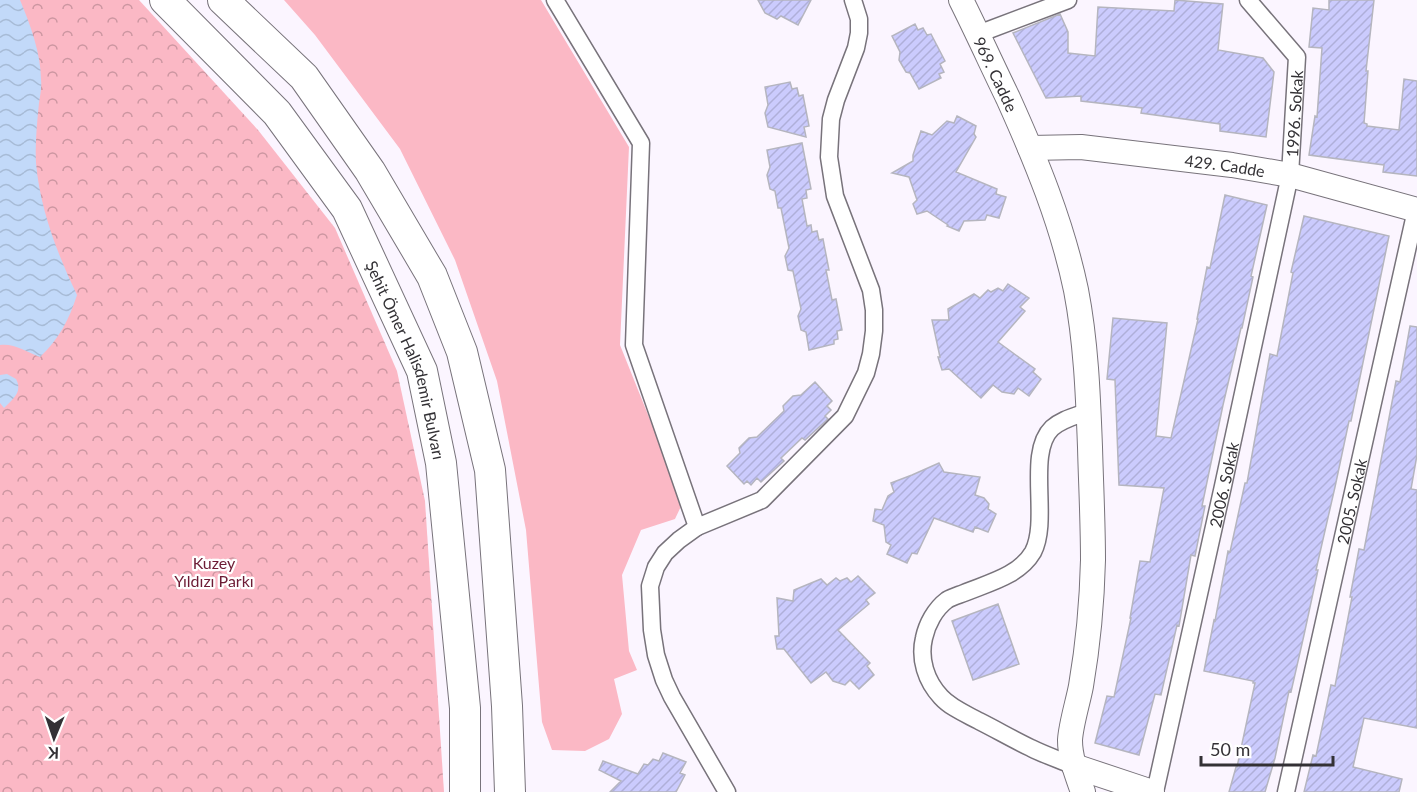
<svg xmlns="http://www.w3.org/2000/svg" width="1417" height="792" font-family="Lato,sans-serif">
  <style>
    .grass { fill: #fbb8c5 }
    .park { fill: url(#park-crowns) }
    .water { fill: url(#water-waves) }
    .building { fill: url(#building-hatch); stroke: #b5b5bf; stroke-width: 1.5 }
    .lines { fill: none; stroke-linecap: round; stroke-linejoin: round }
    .street-casing { stroke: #78737b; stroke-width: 19 }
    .secondary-casing { stroke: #78737b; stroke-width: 26 }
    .highway-casing { stroke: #78737b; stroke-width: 32 }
    .street { stroke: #fff; stroke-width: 16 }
    .secondary { stroke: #fff; stroke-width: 24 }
    .highway { stroke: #fff; stroke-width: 30 }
    .labels { text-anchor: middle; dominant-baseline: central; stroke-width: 4.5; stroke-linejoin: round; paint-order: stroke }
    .street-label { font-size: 16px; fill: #333135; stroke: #fff }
    .park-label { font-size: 16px; fill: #6d1c35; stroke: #fff }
  </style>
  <defs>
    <pattern id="park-crowns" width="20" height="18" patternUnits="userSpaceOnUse" patternTransform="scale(1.5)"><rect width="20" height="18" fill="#fbb8c5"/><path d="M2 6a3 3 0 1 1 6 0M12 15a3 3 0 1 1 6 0" fill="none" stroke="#cc96a1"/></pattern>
    <pattern id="water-waves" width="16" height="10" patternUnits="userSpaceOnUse" patternTransform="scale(1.5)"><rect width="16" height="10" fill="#c2d9f9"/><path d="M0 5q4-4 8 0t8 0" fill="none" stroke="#a7bbd6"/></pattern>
    <pattern id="building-hatch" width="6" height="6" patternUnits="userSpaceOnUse" patternTransform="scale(1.5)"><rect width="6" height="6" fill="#cbcbfd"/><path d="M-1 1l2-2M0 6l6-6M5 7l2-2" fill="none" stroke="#afafd9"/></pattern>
  </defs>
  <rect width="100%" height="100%" fill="#fbf5ff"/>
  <!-- grass -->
  <path class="grass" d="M284,0h257l88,147 -9,198 63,157 -8,17 -34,11 -19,45 7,76 8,19 -23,9 8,35 -13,25 -24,12 -33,-1 -10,-28 -16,-192 -29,-149 -42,-121 -55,-111 -85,-114z"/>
  <!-- park -->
  <path class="park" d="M0,0h139l119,130 77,98 62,143 28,130 19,291h-444z"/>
  <!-- water -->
  <path class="water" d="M0,0h20c10,24 21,53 21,80 1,7 -1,16 -2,23 -2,20 -4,40 -3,60 4,46 21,90 41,132 -8,25 -18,44 -37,62 -13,-5 -26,-14 -40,-12z
    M7,374l9,5c7,13 -3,20 -12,29l-4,-5v-28z"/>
  <!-- building -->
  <path class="building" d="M758,0h53l-13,25 -17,-9 -4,3 -12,-6z
    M1175,0l48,4 -5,46 45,8 11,14 -8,65 -46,-6v-7l-79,-11 1,-5 -61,-7v-5l-35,2 -33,-65 47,-19 8,18v21l27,3 3,-49 76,4z
    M1329,0h45l-8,71h2l-4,52 3,1v2l32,4 5,-51 13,2v95l-34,-4 1,-7 -75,-10 6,-39 2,1 5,-69 -13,-1 4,-39 16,2z
    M915,24l3,6 5,-2 4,7 4,-1 14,27 -5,3 4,8 -5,2 2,4 -22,11 -9,-16 -4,-1 -7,-12 1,-8 -8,-16z
    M790,82l2,7 5,-1 2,8 4,-1 6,31 -5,1 2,10 -38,-10 -3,-14 3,-8 -3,-18z
    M957,116l19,10 -2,8 2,3 -20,35 41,17 -1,5 10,3 -7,21 -12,-3 -2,5 -21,1 -5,10 -12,-5 1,-1 -21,-14 -10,3 -4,-10 4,-4 -8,-23 -17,-4 21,-12v-6l8,-24 11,4 15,-14 7,2z
    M802,143l9,46 -5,1 1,8 -5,1 5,27 4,-1 1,7 5,-1 2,9 4,-1 6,31h-3l6,30 4,-1 6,31 -5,1 1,8 -4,1v4l-25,6 -3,-18 -5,-2 -3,-14 3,-7 -8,-38 -5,-1 -3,-14 4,-8 -8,-40h-3l-3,-17 -5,-2 -3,-14 3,-8 -3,-17z
    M1225,195l42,10 -16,71 2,1 -11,51h-1l-18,77 -21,101h3l-10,50 -4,-1 -12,71 -2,-1 -16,70 -6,-1 -16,61 -44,-12 12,-47 7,1 17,-79h-1l10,-57 10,1 14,-74 -45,-3 -4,-105 -8,-1 6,-61 54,5 -11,113 15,2 27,-119h-1l10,-52 3,1z
    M1304,216l85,20 -38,185h-2l-14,66 -19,83h2l-14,65 -13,57 -2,-1 -14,67 -10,34h-36l7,-25h1l18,-84h-2v-2l-49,-10 10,-51 1,1 13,-70 2,1 15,-69h2l23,-129 7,2 16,-83 -2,-1z
    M1008,284l21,14 -9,9 5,4 -27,31 37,27 -2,3 8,7 -12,17 -11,-8 -4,6 -12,-2 -9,-7 -12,13 -32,-29 -7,1 -4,-13h2l-8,-37h17l-1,-11 26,-15 6,4 8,-8 3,2 7,-4 5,3z
    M1410,326l7,1v128l-6,34 6,1v238l-53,-10 -11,49 49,12 -3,13h-95l9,-37 3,1 15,-71 4,1 17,-89h-2l9,-48 5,1 32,-169 4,1z
    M815,382l17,19 -5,5 4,4 -6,6 3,3 -23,21 -3,-2 -21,20 3,3 -23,21 -4,-4 -6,7 -4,-4 -3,3 -17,-18 13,-13 -1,-5 10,-10 8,-1 27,-26 -1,-5 10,-10 8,-1z
    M939,463l5,9 36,5 -5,18 9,3 5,6 -1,5 8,5 -8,18 -13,-5 -2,5 -39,-14 -17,36 -5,-1 -5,10 -20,-9 4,-9 -5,-3 -2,-17 -11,-4 2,-12 7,1 6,-14 6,-4 -3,-9 21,-8z
    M858,576l17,17 -9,7 3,4 -31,26 32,33 -3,3 7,9 -15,14 -9,-9 -5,5 -12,-4 -7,-9 -15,11 -27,-34h-7l-2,-13h4l-2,-38 16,3 1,-11 27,-11 6,6 9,-7 4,3 7,-3 4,4z
    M998,604l21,60 -46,16 -21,-59z
    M663,753l23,9 -6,11 5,2 -9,17h-66l11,-11 -22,-11 4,-9 35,13 6,-10 4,1 5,-6 6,2z"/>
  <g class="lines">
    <defs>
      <g id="street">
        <path d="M555,0l86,143 -7,202 63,182 -18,13 -14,13 -9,14 -6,19 2,44 4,25 8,25 8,17 55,95"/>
        <path d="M978,34l90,-34"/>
        <path d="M697,527l65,-27 83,-84 21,-43 5,-19 3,-23v-21l-3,-20 -36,-94 -6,-39 2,-38 5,-19 20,-52 3,-15v-14l-6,-19"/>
        <path d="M1074,766c-14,-6 -29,-11 -43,-18 -17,-8 -34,-18 -52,-27 -13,-7 -28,-13 -38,-24 -15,-16 -22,-38 -17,-59 3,-14 11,-29 23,-38 5,-3 12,-5 17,-7 24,-10 55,-17 69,-41 17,-32 -7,-99 19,-124 10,-9 24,-12 37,-17"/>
        <path id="s1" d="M1155,792l68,-306 67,-311 7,-118 -49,-57"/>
        <path id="s2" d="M1286,792l130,-582"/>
      </g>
      <g id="secondary">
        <path id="s3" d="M961,0c16,32 31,65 47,98 28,62 54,125 68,192 10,52 12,104 14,157 1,38 3,76 3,113 -1,42 -5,85 -12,126 -3,16 -10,38 -11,54 0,18 7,35 13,52"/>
        <path id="s4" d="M1030,148l51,-1 151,18 58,10 127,35"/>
        <path d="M1074,766l78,26"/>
      </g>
      <g id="highway">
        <path id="s5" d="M165,0l112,113 70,96 75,162 19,92 24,245v84"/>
        <path d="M223,0l81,77 66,94 62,105 30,76 28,118 17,236 3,86"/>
      </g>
    </defs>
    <!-- street casing -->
    <use href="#street" class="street-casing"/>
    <!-- secondary casing -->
    <use href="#secondary" class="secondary-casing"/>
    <!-- highway casing -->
    <use href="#highway" class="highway-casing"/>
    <!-- street -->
    <use href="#street" class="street"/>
    <!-- secondary -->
    <use href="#secondary" class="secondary"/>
    <!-- highway -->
    <use href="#highway" class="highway"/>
  </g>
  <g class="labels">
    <!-- street labels -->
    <g class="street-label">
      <text stroke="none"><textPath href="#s3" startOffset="82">969. Cadde</textPath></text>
      <text stroke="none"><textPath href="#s1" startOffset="693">1996. Sokak</textPath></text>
      <text stroke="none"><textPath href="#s4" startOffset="196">429. Cadde</textPath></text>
      <text stroke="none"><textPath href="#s5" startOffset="441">Şehit Ömer Halisdemir Bulvarı</textPath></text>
      <text stroke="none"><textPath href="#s1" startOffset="315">2006. Sokak</textPath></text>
      <text stroke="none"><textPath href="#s2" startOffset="298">2005. Sokak</textPath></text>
    </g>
    <!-- park labels -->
    <g class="park-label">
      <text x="214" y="562">Kuzey<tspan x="214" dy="18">Yıldızı Parkı</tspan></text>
    </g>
  </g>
  <!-- north arrow -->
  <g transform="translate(54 738) rotate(182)" stroke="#ffffff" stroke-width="4.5" paint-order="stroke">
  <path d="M0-4.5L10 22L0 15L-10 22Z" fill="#333135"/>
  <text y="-9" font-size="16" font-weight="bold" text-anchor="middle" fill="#333135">K</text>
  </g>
  <!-- scale -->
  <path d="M1201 756v9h132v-9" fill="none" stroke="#333135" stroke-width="3"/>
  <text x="1210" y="756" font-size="18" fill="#333135" stroke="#ffffff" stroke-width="4.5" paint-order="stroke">50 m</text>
</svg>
